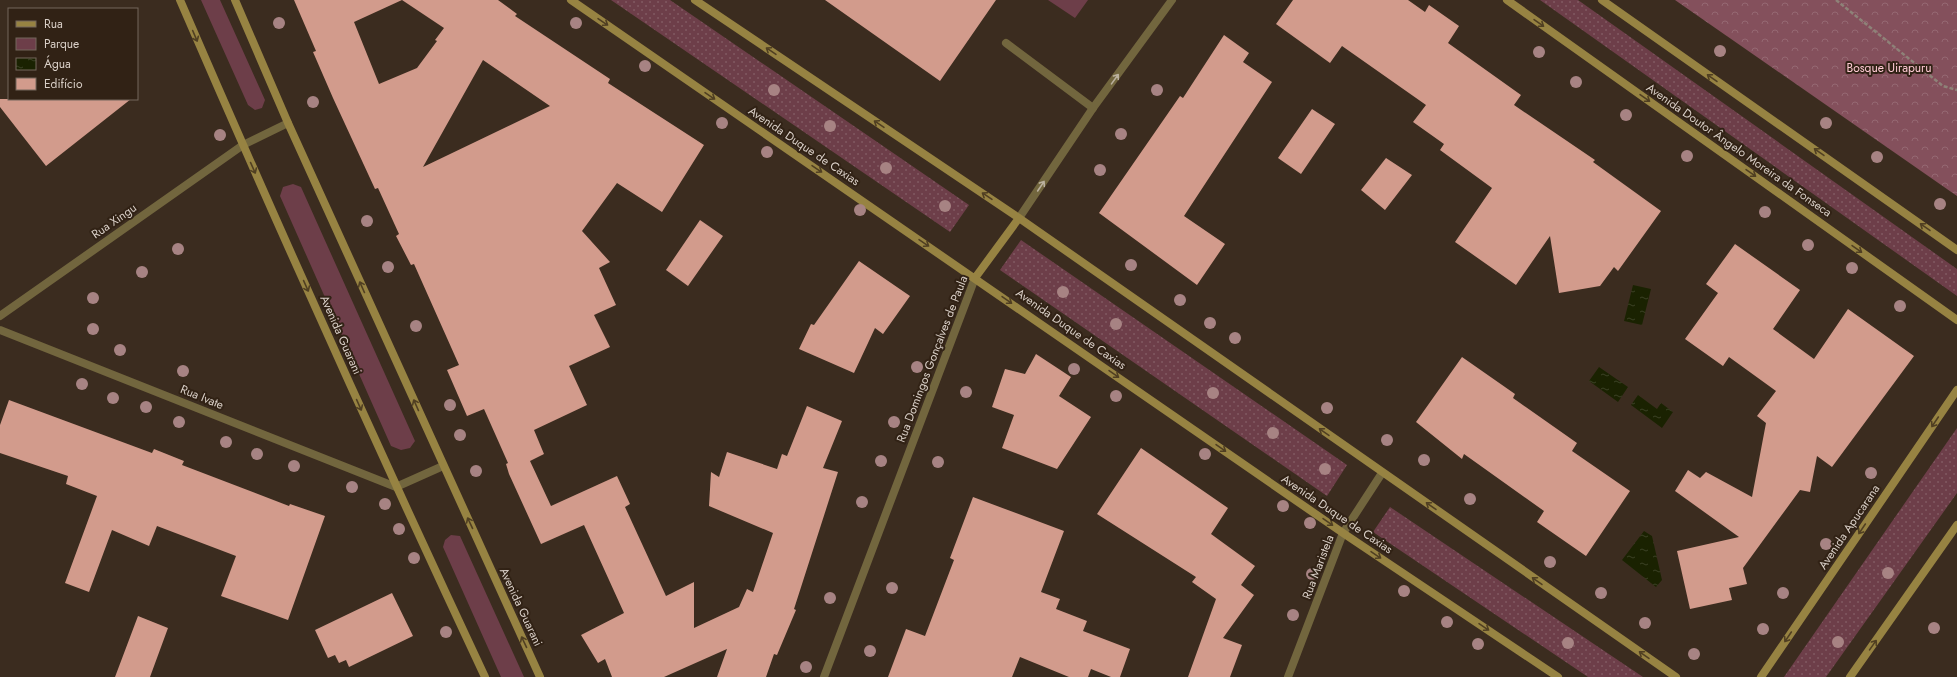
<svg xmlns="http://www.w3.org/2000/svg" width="1957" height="677" font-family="Jost,sans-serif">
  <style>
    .grass { fill: url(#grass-dots) }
    .forest { fill: url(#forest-crowns) }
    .park { fill: #6d3e49 }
    .water { fill: url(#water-ripples) }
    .building { fill: #d29b8c; fill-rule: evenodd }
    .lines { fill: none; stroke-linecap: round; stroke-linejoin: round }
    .path { stroke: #8e8278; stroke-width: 2.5; stroke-dasharray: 4 2; stroke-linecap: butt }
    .lane { stroke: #72663e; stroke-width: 8 }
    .street { stroke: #72663e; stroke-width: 8 }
    .secondary { stroke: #978342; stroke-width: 8 }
    .tree { fill: #a78383 }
    .oneway { stroke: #503f22 }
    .oneway2 { stroke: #bab09e }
    .labels { text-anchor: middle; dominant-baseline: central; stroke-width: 4; stroke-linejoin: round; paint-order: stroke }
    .park-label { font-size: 12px; fill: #ffcbd5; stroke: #312215 }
    .street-label { font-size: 12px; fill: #d9cfc7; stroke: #312215 }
  </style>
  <defs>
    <pattern id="grass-dots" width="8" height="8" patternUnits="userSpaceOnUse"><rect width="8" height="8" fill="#6d3e49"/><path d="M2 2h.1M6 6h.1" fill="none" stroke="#815962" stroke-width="1.8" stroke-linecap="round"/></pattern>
    <pattern id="forest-crowns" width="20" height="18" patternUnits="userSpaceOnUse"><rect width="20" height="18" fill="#84505c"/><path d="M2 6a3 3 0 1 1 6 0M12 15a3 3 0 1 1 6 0" fill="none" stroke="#956872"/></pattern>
    <pattern id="water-ripples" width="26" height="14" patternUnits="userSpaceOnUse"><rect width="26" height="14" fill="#1a2201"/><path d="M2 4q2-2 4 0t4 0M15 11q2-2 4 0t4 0" fill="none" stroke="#3b4125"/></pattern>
  </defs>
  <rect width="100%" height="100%" fill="#3b2c1f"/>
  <!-- grass -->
  <path class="grass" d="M611,0h59l299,205 -19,27z
    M1540,0h38l379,269v27z
    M1021,240l326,225 -20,31 -327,-226z
    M1957,428v65l-131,184h-42z
    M1390,507l253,170h-55l-215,-145z"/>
  <!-- forest -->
  <path class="forest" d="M1675,0h282v196z"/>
  <!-- park -->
  <path class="park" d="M201,0h19l45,100 -3,8 -7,2 -7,-5z
    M1048,0h40l-13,18z
    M293,184l8,3 114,254 -5,7 -9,2 -10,-4 -111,-250 3,-9z
    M451,535l9,1 64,141h-23l-58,-130 2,-7z"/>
  <!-- water -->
  <path class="water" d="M1633,285l18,4 -9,36 -18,-4z
    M1599,367l29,20 -10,15 -29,-21z
    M1638,395l19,14 4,-6 12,9 -11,16 -31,-23z
    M1644,531l8,5 10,44 -6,7 -34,-27z"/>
  <!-- building -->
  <path class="building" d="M294,0h204l19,14 -2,2 95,63 -2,4 96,62 -42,67 -45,-29 -35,48 28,31 -11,6 17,37 -22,10 16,32 -41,19 18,39 -53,25 10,24 -14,7 21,45 66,-30 13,28 -5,3 41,89 28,-14v46l45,-21 8,-18 6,3 20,-59 -64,-27 2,-34 8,5 8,-25 50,17 5,-15 5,2 20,-50 35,15 -19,47 15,4 -44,137 2,1 -19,45 -3,-1 -8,23h-49l10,-28 -63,28h-52l-7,-18 -7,4 -17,-28 43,-22 -40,-88 -43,19 -32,-70 -3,-10 2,-1 -24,-54 -17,7 -20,-46 12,-5 -45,-101 -3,1 -15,-29 3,-2 -21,-46 -3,1 -42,-91 -20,-46 3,-1zM402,0l42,28 -9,12 2,1 -20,27 -38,16 -25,-62zM483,60l67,46 -127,61z
    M825,0h171l-56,81z
    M1293,0h115l17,12 4,-7 30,21 -11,17 73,52 -7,10 81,55 -2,2 68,49 -43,60 -4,-4 -14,19 -41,7 -9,-57 -34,49 -61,-43 37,-54 -52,-38 4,-6 -31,-22 13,-17 -84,-59 -12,17 -54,-39z
    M1224,35l25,18 -6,9 29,20 -88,134 41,28 -28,41 -98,-72 81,-117 3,2z
    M0,99h131l-85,67 -46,-59z
    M1312,109l23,15 -34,50 -23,-16z
    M1386,158l26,17 -27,35 -24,-20z
    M700,220l23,16 -35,50 -22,-16z
    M1735,244l65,46 -27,39 41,30 34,-50 66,47 -82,111 -15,-11 -7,36 -10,-2 -57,78 4,16 -18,4 3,12 -42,9 -13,-58 62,-14 -64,-46 13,-21 12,8 6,-6 46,25 14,-74 -9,-7 19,-25 -47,-34 -6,9 -38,-27 33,-46 -12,-9z
    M859,261l51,35 -27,38 -8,-6 -21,45 -55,-24 12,-25 3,1z
    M1036,354l35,23 -12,19 32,21 -34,52 -55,-21 12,-33 -22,-8 13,-38 20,5z
    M1462,357l53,37 -2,4 64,45 -5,8 58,40 -44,65 -49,-34 7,-11 -80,-57 -2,5 -46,-37z
    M9,400l143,53 2,-4 30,12 -2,4 107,41 1,-2 35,12 -37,104 -67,-24 15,-40 -79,-30 -8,20 -37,-16 -23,62 -24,-9 32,-87 -31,-12 2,-8 -68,-23v-28z
    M1141,448l87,60 -17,26 44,32 -14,19 13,10 -31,43 19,7 -12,32h-42l28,-78 -24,-17 4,-5 -99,-63z
    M973,497l91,34 -23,61 19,7 -4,10 31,12 -4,10 47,18 -10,28h-9l-20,-8 -3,8h-19l-49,-20 -8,20h-124l18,-48 19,7 29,-76 -4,-2z
    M392,593l21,43 -64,31 -3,-7 -7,3 -4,-8 -7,3 -13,-28z
    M138,616l30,12 -18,49h-35z"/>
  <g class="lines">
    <!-- path -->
    <path class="path" d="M1836,0l107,86 14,4"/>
    <!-- lane -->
    <path class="lane" d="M1006,43l87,65"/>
    <!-- street -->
    <path class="street" d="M1019,218l74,-110 79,-108
      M0,316l243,-171 45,-22
      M0,330l396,157 47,-21
      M824,677l151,-399
      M1288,677l55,-144 39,-60"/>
    <!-- secondary -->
    <path class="secondary" d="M180,0c98,227 200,453 305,677
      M235,0l53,123 252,554
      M571,0l772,533 215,144
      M695,0l324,218 657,459
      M1507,0l450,320
      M1602,0l355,250
      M975,278l44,-60
      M1761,677l196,-287
      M1850,677l107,-152"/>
  </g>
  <!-- trees -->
  <g class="tree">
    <circle cx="279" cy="23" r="6"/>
    <circle cx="576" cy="23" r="6"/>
    <circle cx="1720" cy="51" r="6"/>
    <circle cx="1539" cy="52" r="6"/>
    <circle cx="645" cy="66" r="6"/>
    <circle cx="1576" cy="82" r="6"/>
    <circle cx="774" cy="90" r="6"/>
    <circle cx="1157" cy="90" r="6"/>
    <circle cx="313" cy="102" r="6"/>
    <circle cx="1626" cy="115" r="6"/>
    <circle cx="722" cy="123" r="6"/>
    <circle cx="1826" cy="123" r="6"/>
    <circle cx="830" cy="126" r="6"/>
    <circle cx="1121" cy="134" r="6"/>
    <circle cx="220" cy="135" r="6"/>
    <circle cx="767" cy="152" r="6"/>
    <circle cx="1687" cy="156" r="6"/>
    <circle cx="1877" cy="157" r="6"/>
    <circle cx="886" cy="168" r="6"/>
    <circle cx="1100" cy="170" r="6"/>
    <circle cx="1940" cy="204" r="6"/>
    <circle cx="945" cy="206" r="6"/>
    <circle cx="860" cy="210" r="6"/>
    <circle cx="1765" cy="212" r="6"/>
    <circle cx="367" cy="221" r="6"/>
    <circle cx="1808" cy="245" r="6"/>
    <circle cx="178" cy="249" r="6"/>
    <circle cx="1131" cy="265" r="6"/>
    <circle cx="388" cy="267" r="6"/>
    <circle cx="1852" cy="268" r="6"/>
    <circle cx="142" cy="272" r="6"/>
    <circle cx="1063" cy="292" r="6"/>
    <circle cx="93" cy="298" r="6"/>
    <circle cx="1180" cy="300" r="6"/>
    <circle cx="1900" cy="306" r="6"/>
    <circle cx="1210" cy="323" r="6"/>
    <circle cx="1116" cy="324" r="6"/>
    <circle cx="416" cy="326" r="6"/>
    <circle cx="93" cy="329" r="6"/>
    <circle cx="1235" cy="338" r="6"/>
    <circle cx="120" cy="350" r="6"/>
    <circle cx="917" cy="367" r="6"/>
    <circle cx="1074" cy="369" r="6"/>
    <circle cx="183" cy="371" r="6"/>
    <circle cx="82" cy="384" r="6"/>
    <circle cx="966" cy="392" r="6"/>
    <circle cx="1213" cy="393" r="6"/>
    <circle cx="1116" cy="396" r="6"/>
    <circle cx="113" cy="398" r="6"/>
    <circle cx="450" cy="405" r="6"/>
    <circle cx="146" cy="407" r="6"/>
    <circle cx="1327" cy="408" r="6"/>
    <circle cx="179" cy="422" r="6"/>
    <circle cx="894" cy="422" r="6"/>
    <circle cx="1273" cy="433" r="6"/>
    <circle cx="460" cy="435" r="6"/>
    <circle cx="1387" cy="440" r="6"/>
    <circle cx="226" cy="442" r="6"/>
    <circle cx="257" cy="454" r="6"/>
    <circle cx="1205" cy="454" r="6"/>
    <circle cx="1424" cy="460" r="6"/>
    <circle cx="881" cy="461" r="6"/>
    <circle cx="938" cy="462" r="6"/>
    <circle cx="294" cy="466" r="6"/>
    <circle cx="1325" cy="469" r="6"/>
    <circle cx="476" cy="471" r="6"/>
    <circle cx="1871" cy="473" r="6"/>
    <circle cx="352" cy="487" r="6"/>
    <circle cx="1470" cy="499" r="6"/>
    <circle cx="862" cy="502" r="6"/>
    <circle cx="385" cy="504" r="6"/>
    <circle cx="1283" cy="506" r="6"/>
    <circle cx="1310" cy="523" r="6"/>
    <circle cx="399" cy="529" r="6"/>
    <circle cx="1826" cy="544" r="6"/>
    <circle cx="414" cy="558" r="6"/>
    <circle cx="1550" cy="562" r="6"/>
    <circle cx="1888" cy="573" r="6"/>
    <circle cx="1312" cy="574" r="6"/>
    <circle cx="892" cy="588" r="6"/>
    <circle cx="1404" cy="591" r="6"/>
    <circle cx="1601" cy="593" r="6"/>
    <circle cx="1783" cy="593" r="6"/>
    <circle cx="830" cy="598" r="6"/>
    <circle cx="1293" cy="615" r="6"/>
    <circle cx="1447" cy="622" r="6"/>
    <circle cx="1645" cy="623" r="6"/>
    <circle cx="1934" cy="628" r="6"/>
    <circle cx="1763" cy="629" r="6"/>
    <circle cx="446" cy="632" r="6"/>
    <circle cx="1838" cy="642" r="6"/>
    <circle cx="1568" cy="643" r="6"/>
    <circle cx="1478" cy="644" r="6"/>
    <circle cx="870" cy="651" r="6"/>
    <circle cx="1694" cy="654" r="6"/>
    <circle cx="806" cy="667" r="6"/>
  </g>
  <!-- one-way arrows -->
  <defs><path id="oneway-shaft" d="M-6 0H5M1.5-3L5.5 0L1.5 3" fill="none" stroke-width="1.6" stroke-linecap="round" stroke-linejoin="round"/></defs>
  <g class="oneway">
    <use href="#oneway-shaft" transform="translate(603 22) rotate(34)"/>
    <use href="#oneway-shaft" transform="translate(1539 23) rotate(35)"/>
    <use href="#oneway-shaft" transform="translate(195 36) rotate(67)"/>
    <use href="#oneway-shaft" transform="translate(771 51) rotate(-146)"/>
    <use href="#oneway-shaft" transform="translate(1712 78) rotate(-145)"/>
    <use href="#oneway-shaft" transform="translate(710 96) rotate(34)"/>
    <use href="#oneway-shaft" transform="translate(1645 98) rotate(35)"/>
    <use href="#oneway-shaft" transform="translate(879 124) rotate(-146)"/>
    <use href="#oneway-shaft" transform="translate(1819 152) rotate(-145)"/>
    <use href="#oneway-shaft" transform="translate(253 168) rotate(66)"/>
    <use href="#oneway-shaft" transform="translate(817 169) rotate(34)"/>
    <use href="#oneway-shaft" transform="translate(1751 173) rotate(35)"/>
    <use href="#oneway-shaft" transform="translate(987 196) rotate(-146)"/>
    <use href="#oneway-shaft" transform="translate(1925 227) rotate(-145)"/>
    <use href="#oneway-shaft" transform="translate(924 243) rotate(34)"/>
    <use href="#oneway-shaft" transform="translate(1857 249) rotate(35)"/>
    <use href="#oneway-shaft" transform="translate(306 286) rotate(66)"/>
    <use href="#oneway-shaft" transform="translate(362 287) rotate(-114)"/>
    <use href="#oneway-shaft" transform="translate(1007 300) rotate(35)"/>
    <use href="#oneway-shaft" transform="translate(1114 374) rotate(35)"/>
    <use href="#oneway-shaft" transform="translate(359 405) rotate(66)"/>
    <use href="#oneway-shaft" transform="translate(416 405) rotate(-114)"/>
    <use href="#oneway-shaft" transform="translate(1935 422) rotate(124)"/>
    <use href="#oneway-shaft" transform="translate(1324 432) rotate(-145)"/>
    <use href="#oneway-shaft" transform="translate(1221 448) rotate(35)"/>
    <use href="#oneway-shaft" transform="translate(1431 506) rotate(-145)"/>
    <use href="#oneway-shaft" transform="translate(1328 522) rotate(35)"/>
    <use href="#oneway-shaft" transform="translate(470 523) rotate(-115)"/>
    <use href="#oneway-shaft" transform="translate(1862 529) rotate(124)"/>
    <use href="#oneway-shaft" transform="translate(1376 555) rotate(34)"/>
    <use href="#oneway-shaft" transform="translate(1537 581) rotate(-145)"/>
    <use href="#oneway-shaft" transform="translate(1484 627) rotate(34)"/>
    <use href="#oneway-shaft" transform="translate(1788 637) rotate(124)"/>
    <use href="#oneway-shaft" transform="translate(524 642) rotate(-115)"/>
    <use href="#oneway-shaft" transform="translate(1873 645) rotate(-55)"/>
    <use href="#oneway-shaft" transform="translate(1644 655) rotate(-145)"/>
  </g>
  <g class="oneway2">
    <use href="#oneway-shaft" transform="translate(1115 79) rotate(-54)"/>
    <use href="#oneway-shaft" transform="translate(1041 186) rotate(-56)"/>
  </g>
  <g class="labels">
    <!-- park labels -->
    <g class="park-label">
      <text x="1889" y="68">Bosque Uirapuru</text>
    </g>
    <!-- street labels -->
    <g class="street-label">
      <text transform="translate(804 146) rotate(34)">Avenida Duque de Caxias</text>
      <text transform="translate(1739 150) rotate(35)">Avenida Doutor Ângelo Moreira da Fonseca</text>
      <text transform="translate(114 221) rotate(-35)">Rua Xingu</text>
      <text transform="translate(1071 329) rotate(35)">Avenida Duque de Caxias</text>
      <text transform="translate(341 335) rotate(66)">Avenida Guarani</text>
      <text transform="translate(932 359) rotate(-69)">Rua Domingos Gonçalves de Paula</text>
      <text transform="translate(202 397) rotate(22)">Rua Ivate</text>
      <text transform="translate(1337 514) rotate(34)">Avenida Duque de Caxias</text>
      <text transform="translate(1849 527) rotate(-56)">Avenida Apucarana</text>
      <text transform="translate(1318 567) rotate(-69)">Rua Maristela</text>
      <text transform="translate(521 607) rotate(65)">Avenida Guarani</text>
    </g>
  </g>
  <!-- legend -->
  <rect x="8" y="8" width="130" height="92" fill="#312215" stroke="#74675c"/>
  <rect x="16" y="21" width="20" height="6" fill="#978342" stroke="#74675c"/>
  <text x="44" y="28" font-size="12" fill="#d9cfc7">Rua</text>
  <rect x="16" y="38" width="20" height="12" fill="#6d3e49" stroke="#74675c"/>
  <text x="44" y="48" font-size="12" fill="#d9cfc7">Parque</text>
  <rect x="16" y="58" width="20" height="12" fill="url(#water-ripples)" stroke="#74675c"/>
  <text x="44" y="68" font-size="12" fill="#d9cfc7">Água</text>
  <rect x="16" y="78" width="20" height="12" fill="#d29b8c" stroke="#74675c"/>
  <text x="44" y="88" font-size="12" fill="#d9cfc7">Edifício</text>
</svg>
